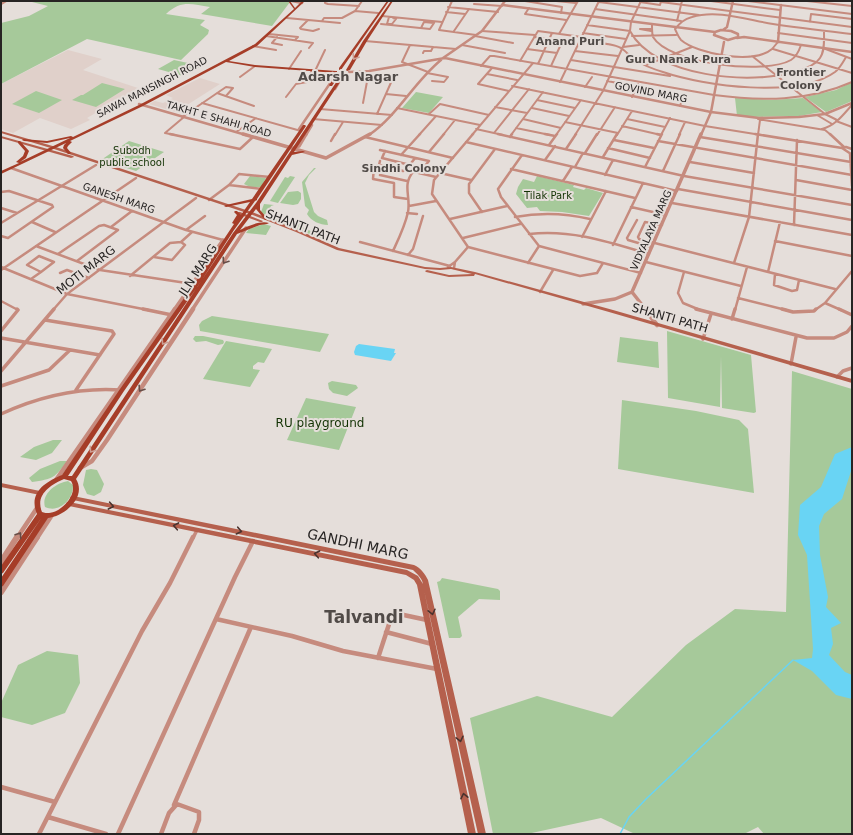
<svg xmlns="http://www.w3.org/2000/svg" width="853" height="835" font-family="'DejaVu Sans',sans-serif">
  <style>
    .built { fill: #e0d0ca }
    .green { fill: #a6c99a }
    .water { fill: #69d4f4 }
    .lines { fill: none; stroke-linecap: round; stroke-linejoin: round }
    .stream { stroke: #69d4f4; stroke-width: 1.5 }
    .minor-far3 { stroke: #c68b7e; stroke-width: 2 }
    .minor-far2 { stroke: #c68b7e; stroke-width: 2.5 }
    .minor-far1 { stroke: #c68b7e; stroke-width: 3.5 }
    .minor { stroke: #c68b7e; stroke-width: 4.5 }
    .tertiary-far3 { stroke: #c68b7e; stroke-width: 2.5 }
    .tertiary-far2 { stroke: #c68b7e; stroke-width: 3.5 }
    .tertiary-far1 { stroke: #c68b7e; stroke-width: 4.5 }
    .tertiary { stroke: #c68b7e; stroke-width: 6 }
    .secondary { fill: #b5604d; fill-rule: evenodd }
    .primary { fill: #a63d28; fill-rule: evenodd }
    .oneway { stroke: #cc9e93 }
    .oneway2 { stroke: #674d47 }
    .oneway3 { stroke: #4a332e }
    .labels { text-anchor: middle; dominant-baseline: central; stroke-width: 4; stroke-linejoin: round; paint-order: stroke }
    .far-street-label { font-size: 10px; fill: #272423; stroke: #e5deda }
    .far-park-label { font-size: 10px; fill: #123203; stroke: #e5deda }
    .far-neighbourhood-label { font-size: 11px; font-weight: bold; fill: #514b48; stroke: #e5deda }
    .street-label { font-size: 12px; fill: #272423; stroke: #e5deda }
    .park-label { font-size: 12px; fill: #123203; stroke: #e5deda }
    .far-district-label { font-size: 13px; font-weight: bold; fill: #514b48; stroke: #e5deda }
    .near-street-label { font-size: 14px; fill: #272423; stroke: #e5deda }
    .near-quarter-label { font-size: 17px; font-weight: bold; fill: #514b48; stroke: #e5deda }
  </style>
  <rect width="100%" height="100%" fill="#e5deda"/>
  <!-- built -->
  <path class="built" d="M68,50l34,9 -19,11 55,18 -51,30 3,2 -19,9 -31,-11 -27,15 -12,-4v-45z
    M200,78l20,6 -44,28 -27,-8 6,-3 8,2 10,-5 -7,-3z"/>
  <!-- green -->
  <path class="green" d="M28,1h256l6,1 -18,24 -71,-12 9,-7c-19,-3 -29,-7 -44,7l39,6 -5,5 9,5 -1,4 -27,26 -94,-21 -86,45v-61l28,-7 19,-10z
    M174,60l28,6 -19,10 -25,-7z
    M852,82v19l-26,11 -21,-15 31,-7z
    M102,83l23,6 -29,18 -24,-7 9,-5h2z
    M36,91l26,9 -23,13 -27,-9z
    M416,92l27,5 -14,16 -27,-5z
    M735,98l37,2 31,-2 19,14 -23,4 -54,1 -8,-1z
    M129,141l35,11 -28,19 -35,-11z
    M314,168h2l-7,7 -4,8 9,29 4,4 9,4 1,5c-8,0 -17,-4 -21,-11l2,-4 -4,-4 -3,-24z
    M250,176l16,2 -5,9h-11l-6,-3z
    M290,176l5,1 -17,26 -8,-2 15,-24 3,1z
    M537,176l37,9 -1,2 11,3 2,-2 17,5 -14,23 -27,-4 -22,-1 -3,-4 -10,1 -11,-14 2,-7 5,-8 11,3z
    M298,191l3,2v6l-3,5 -5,1 -13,-2 8,-11z
    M264,204l10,1 -3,1 -3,6h1l-1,3 31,5 4,7 21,11 -1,1 -53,-20 -9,-7z
    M264,224l7,2 -5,9 -20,-2 3,-4z
    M212,316l117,18 -9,18 -120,-21 -1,-6 3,-4z
    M667,331l84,24 5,57 -2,1 -32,-5 -1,-52 -1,51 -52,-9z
    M195,336h8l20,4 1,2 -1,2 -5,1 -12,-4 -10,1 -3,-3z
    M620,337l38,5 1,26 -42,-6z
    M226,341l46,8 -8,14 -6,-1 -5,4v3l7,1 -10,17 -47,-8z
    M792,371l60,18v445h-88l-6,-7 -14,7h-109l-34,-16 -74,16h-34l-23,-116 67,-22 75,21 74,-72 49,-36 51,3z
    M332,381l24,4 2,3 -11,8 -14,-3 -4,-4 -1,-6z
    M306,398l50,9 -17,43 -52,-10z
    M622,400l74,11 43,9 9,9 6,64 -136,-24z
    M53,440h9l-10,13 -16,7 -16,-3 14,-10z
    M60,461h7c-12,17 -14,18 -35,21l-3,-4 11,-9z
    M91,469l6,1 7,14 -3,8 -7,4 -7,-2 -4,-9 3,-15z
    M68,481l5,4c1,13 -13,29 -28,22 -4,-13 11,-24 23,-26z
    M442,578l56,11 2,2v9l-21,-1 -21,18 4,19 -2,2h-11l-12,-56 3,-1z
    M47,651l31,4 2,28 -15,30 -33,12 -31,-8v-14l17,-38z"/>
  <!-- water -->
  <path class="water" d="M359,344l36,5 -1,4h2l-5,8 -36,-6 -1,-3 2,-6z
    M852,447v21l-10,31 -18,15 -5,12 1,29 8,42 -2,10 15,16 -10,5 2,16 -4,11 16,17 7,3v24l-16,-4 -24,-24 -19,-11 19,-2 1,-9 -6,-94 -9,-20 2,-30 21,-18 14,-33z"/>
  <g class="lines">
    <!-- stream -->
    <path class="stream" d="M620,834l9,-17 17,-18 147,-139"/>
    <!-- minor-far3 -->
    <path class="minor-far3" d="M325,1v2l3,1 31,2
      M362,1l-7,10 23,2
      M452,1l-13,29 37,5
      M525,1l37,6 -1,6
      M556,1l20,2
      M711,1l69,9
      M748,1l104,13
      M807,1l45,5
      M599,2l100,13
      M640,2l20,3 1,-4
      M661,2l191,25
      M474,4l28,2
      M448,7l50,5
      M529,8l-4,6 41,6
      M595,9l86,12
      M446,12l19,2
      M382,16l60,6
      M389,17l-2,7h5l4,-5 -3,-1
      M287,18l53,5
      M308,20l-8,8 1,1 12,2 6,-2
      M322,21l2,-3h18l13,-7
      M677,21l5,-20
      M810,22l1,-8 41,5
      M381,24l49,5 4,-6 -10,-1 -3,6
      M587,25l43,6
      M652,25c0,4 0,9 1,12 16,27 112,38 138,23 5,-3 8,-9 10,-15
      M651,29h-11l11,2
      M454,31l15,-22
      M482,31l53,4
      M630,31c24,46 122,55 166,40 8,-2 19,-5 24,-13 5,-7 4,-18 4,-27
      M583,33l43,6
      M778,33l74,10
      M269,34l29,3 -3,3
      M559,34l19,-33
      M266,36l47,7 -4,5
      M475,36l38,7
      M632,36l44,-1
      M277,37l-5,6 10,2
      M534,37l17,2
      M550,40l12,2 -11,24
      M365,41l91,8
      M579,42c13,1 31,0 42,6 5,3 9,9 14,12 8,5 18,9 28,12 41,14 135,27 172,0 5,-4 8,-10 11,-15
      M778,42c-2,2 -4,5 -6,7 -18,16 -75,5 -91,-9 -3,-3 -4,-7 -6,-11 5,-6 9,-10 17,-12 25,-8 56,3 81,7 26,4 53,7 79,10
      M410,45l-8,17 26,10
      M462,45l43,8
      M253,46l23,4
      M623,47l16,-2
      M823,48l29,11
      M527,49l30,4
      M773,49l79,24
      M575,51l43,5
      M423,53l1,-2h7l2,-4
      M752,56l73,58 12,6
      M571,60l99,16
      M520,61l18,-30 44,6
      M538,64l14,-31
      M646,65l46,-18
      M481,66l9,-10h4l220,39c48,6 93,7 138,-13
      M492,68l-14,16 31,7
      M289,69l12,-18
      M315,71l10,-21
      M427,73l21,4 -4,5 -12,-1
      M487,74l30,6
      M240,77l15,-11
      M368,77l25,1 -16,36
      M607,81l16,3
      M560,82l39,-81
      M512,86l193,40 56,9
      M585,87l7,-10
      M217,93l37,13
      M386,94l20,2
      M286,97l10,-13 11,-2 5,-12
      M632,97l6,-13
      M537,100l38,8
      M202,103l99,28
      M363,103l6,-32
      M680,106l4,-12
      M495,107l32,6
      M397,108l83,17
      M532,108l37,8
      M320,109l72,6
      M429,114l11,-10 49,11
      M817,115l15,9
      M182,117l44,-30 7,1 -7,8
      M313,119l69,6
      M523,119l38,9
      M627,119l38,8
      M758,119l67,11 6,5
      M836,121l16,6
      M565,122l53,11
      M622,126l39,9
      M516,128l34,7
      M476,129l27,6
      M822,129c13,-3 21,-14 29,-23v-2
      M236,132l20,-14
      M165,133l10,2
      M165,133l19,-16
      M494,133l35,-44
      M335,135l8,-13
      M419,135l17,-19
      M443,135l12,-15
      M472,135l61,-72
      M511,135l32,-43
      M556,135l25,-35
      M575,135l28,-44 27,-60 1,-9 10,-21
      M597,135l18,-28
      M617,135l15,-24
      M661,135l9,-17
      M679,135l6,-13
      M758,135l2,-15"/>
    <!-- minor-far2 -->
    <path class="minor-far2" d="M170,134l70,15 13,-12
      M498,134l186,42 168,29
      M545,134l10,2
      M657,134l4,1
      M755,134l87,14
      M830,134l14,13
      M365,137l88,21
      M510,137l2,-3
      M700,137l151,25
      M614,140l40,8
      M331,141l4,-7
      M658,141l194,34
      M466,142l211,49
      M549,145l8,-11
      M608,148l42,10
      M566,149l10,-15
      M380,150l49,11 -10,12
      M385,151l-3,7 28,7
      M429,152l15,-18
      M585,153l12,-19
      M850,154l2,32
      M851,154l-9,-6 4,-1 6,2
      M401,155l19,-21
      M522,155l-24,34 3,8 38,49 -11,17
      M603,157l14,-23
      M415,158l-9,12 30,7
      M545,160l10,-14
      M380,161l-1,4 -5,2 -1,12 21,4v14l14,2
      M690,162l64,11
      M379,165l24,6 3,-1
      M575,167l8,-14
      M645,167l17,-33
      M11,168l175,62 37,10
      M511,169l124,29
      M663,171l17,-37
      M440,173l31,7
      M380,175l27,6
      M605,175l8,-15
      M796,180l56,10
      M563,181l9,-14
      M229,185l10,-11 31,3
      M678,189l174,31
      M1,192l8,-1 43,14 1,2 -45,31 -7,-2
      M209,200l20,-15 33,4
      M672,203l180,32
      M409,206l27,-5
      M631,207l35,8
      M1,208l16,5
      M482,212l-13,-19v-9l26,-35
      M407,213l10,1
      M515,217c26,-5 50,-4 75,2
      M450,219l57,-13
      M637,220l-10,18 1,2 24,7
      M32,222l23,10
      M1,223l95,-58
      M662,225l-17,-3 -7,15 1,2 196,50
      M794,225l3,-85
      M111,227l21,-16
      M186,230l19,-14
      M529,234c42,-5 80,8 120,20
      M582,237l24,-46
      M463,238l57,-14
      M775,241l77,15
      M181,242l11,-10
      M360,242l90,24
      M613,245l30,-62
      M36,246l64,24 93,14
      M539,246l102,27
      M468,247l112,29 17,-3 6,-10
      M393,251c6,-13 12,-25 15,-39 3,-15 -6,-27 5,-40
      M58,254l41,-28 5,-1 14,5 -41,31
      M408,255l5,-6 10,-33
      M39,256l15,6 -13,10 -14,-7z
      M455,262l13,-15 -36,-53 2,-14 39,-46
      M646,262l95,24
      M734,263l15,-46 9,-83
      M1,267l66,27 81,16
      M448,267l7,-5 -1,6
      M1,270l135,-92
      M684,272l-6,21 5,10 17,7
      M768,272l12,-50
      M60,273l7,-3 22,8
      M775,274l-1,11 18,6 5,-1 2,-10
      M130,276l40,-33 11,-1 4,3 -13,15 -18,-3
      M31,279l10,-7
      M540,292l13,-22
      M738,298l48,12
      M1,301l17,9
      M825,303l16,7
      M53,310l14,-16 129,-96
      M735,310l12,-43
      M815,310l10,-7 27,-32"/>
    <!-- minor-far1 -->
    <path class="minor-far1" d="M143,309l29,6
      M696,309l111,29h27l13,-6 5,-6
      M782,309l11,3 21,-1 2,-2
      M839,309l13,6
      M732,319l3,-10
      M45,320l67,11 2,3 -38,56
      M1,331l17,-21 -1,-1
      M1,338l99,17
      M703,339l8,-25
      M791,364l5,-27
      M1,371l53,-62
      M837,377l6,-6 9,-3
      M1,386l48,-16 21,-20
      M1,414c39,-18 77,-27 120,-24
      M193,538l4,-8"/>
    <!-- minor -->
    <path class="minor" d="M216,619l76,17 51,15 94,18
      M386,632l46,12
      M378,658l14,-43 7,-1 28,6
      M1,787l54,15
      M174,805l77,-178
      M48,817l58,17
      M39,834l103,-203 28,-48 23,-46
      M118,834l117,-257 18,-36
      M161,834l8,-21 8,-9 22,8v8l-5,14"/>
    <!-- tertiary-far3 -->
    <path class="tertiary-far3" d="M292,1l10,2
      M1,4l5,-3
      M503,5l212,27
      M721,30l10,1 7,3v3l-10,3 -14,-5 1,-3z
      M723,30l4,-3 6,-26
      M737,38l7,-1 108,15
      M778,42l3,-37
      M443,58l39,-27 23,-30
      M349,72l20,-1 76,-13 266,54 48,6 40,-1 26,-3 27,-11
      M335,89l7,-12
      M139,104l107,31
      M301,131l-2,-2 34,-50 4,-2
      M306,135l6,-10
      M369,135c29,-20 45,-53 72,-75
      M701,135l10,-23 13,-70"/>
    <!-- tertiary-far2 -->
    <path class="tertiary-far2" d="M243,134l83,24 44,-24
      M295,147l4,-1 7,-12
      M632,292l69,-158
      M632,292l14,18
      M583,304l32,-5 17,-7
      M174,310l49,-70
      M192,310l54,-82"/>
    <!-- tertiary-far1 -->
    <path class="tertiary-far1" d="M645,309l12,16
      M80,468l12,-7 15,-21 86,-131
      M56,480l119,-171
      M17,538l20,-30
      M37,538l15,-23"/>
    <!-- tertiary -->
    <path class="tertiary" d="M1,562l16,-25
      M1,592l36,-55"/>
    <!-- secondary -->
    <path class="secondary" d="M1,131l55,16 196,65 46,18 41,18 86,19 15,1 11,-1 24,5 138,38 239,69v4l-243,-71 -134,-38 -1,2h-1l-24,1 -23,-5 -1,-1 2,-1 22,5 23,-1 -21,-5 -11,1 -15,-1 -88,-19 -41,-18 -46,-18 -196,-65 -53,-16z
      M1,136l72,20 1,1 -3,1 -70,-20z
      M238,212h2l23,9 -1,1h-2l-22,-8z
      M1,483l39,8h2l1,2 -1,2h-2l-39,-8z
      M71,496h2l341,69c7,3 11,9 14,15l58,254h-8l-54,-244 52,244h-8l-51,-249 -3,-5 -8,-5 -337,-69h-2l-1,-2 1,-2h2l338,68 11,6 5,8c-1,-6 -6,-10 -10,-14l-340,-70h-2l-1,-2z"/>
    <!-- primary -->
    <path class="primary" d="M288,1h2l5,7 7,-7h3l-48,45 -28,15 26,4 81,6h1v2l-82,-6 -29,-5 -83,44 -73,35 2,1 -4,4 -1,2 4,5 -1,1h-2l-5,-6 1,-3 2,-2 -65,31v-3l18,-8 -3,-1 7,-6 2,-5 -7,-8v-2h2l9,10 -3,7 -6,4 50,-24 -23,5 -23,-2 -2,-1 1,-1 24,2 24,-5 2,1 68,-33 114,-60 39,-35z
      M387,1h2l-48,69h-2v-2z
      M391,1h2l-26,40 -17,29 -3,1 -1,-1 17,-29z
      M337,73l3,1 -8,12h-2l-1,-1z
      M344,73l3,1 -5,5 -48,73 9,-1 2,1 -13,3 -32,49v6l8,9 -1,1h-2l-9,-11 -16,21c8,-4 21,-10 29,-7l-2,1 -7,1 -23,9 -161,245c11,18 -11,37 -28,39l-45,68 -2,1v-9l41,-61 -39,56 -2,1v-8l36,-52c-9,-21 8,-32 25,-39l58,-86 74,-105 40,-60 -2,-1 5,-8 -3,-3 1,-1h2l4,4 9,-13 -24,5 -2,-1 2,-1 26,-6 51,-74h2l1,1 -49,73v1l-2,1 -21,29 -36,56 -74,105 -56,85h4l161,-243 23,-30 83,-125zM64,479l7,2c8,13 -9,31 -22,32 -2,0 -5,0 -7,-1 -7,-17 8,-27 22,-33z"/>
  </g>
  <!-- one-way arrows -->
  <defs><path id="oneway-chevron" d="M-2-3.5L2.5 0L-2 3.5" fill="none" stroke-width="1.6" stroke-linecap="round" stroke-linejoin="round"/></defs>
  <g class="oneway">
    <use href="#oneway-chevron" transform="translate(355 57) rotate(122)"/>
    <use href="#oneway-chevron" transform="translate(164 342) rotate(123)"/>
    <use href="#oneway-chevron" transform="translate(92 450) rotate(125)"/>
  </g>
  <g class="oneway2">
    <use href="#oneway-chevron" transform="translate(225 261) rotate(124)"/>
    <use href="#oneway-chevron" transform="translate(141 389) rotate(123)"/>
    <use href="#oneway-chevron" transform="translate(19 535) rotate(-56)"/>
  </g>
  <g class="oneway3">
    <use href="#oneway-chevron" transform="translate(111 506) rotate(11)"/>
    <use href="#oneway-chevron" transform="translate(176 526) rotate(-169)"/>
    <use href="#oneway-chevron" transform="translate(239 531) rotate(12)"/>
    <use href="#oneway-chevron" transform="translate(317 554) rotate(-169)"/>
    <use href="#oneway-chevron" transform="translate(432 612) rotate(77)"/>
    <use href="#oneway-chevron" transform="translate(460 739) rotate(77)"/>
    <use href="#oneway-chevron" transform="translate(464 796) rotate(-102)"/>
  </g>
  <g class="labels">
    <!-- far-street labels -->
    <g class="far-street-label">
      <text transform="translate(152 87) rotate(-27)">SAWAI MANSINGH ROAD</text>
      <text transform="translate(651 92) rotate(11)">GOVIND MARG</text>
      <text transform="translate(219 119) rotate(16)">TAKHT E SHAHI ROAD</text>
      <text transform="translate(119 198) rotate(19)">GANESH MARG</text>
      <text transform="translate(651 230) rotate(-66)">VIDYALAYA MARG</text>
    </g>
    <!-- far-park labels -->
    <g class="far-park-label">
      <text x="132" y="150">Subodh<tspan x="132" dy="12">public school</tspan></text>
      <text x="548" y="195">Tilak Park</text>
    </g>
    <!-- far-neighbourhood labels -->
    <g class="far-neighbourhood-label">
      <text x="570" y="41">Anand Puri</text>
      <text x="678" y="59">Guru Nanak Pura</text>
      <text x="801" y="72">Frontier<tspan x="801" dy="13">Colony</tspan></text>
      <text x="404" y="168">Sindhi Colony</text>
    </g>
    <!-- street labels -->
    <g class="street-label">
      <text transform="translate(303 227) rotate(21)">SHANTI PATH</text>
      <text transform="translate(86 270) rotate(-38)">MOTI MARG</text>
      <text transform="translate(198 270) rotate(-57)">JLN MARG</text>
      <text transform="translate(670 318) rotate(16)">SHANTI PATH</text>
    </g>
    <!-- park labels -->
    <g class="park-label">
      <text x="320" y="423">RU playground</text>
    </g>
    <!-- far-district labels -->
    <g class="far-district-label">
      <text x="348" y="76">Adarsh Nagar</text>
    </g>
    <!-- near-street labels -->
    <g class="near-street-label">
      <text transform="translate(358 544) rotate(12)">GANDHI MARG</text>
    </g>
    <!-- near-quarter labels -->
    <g class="near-quarter-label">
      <text x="364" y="617">Talvandi</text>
    </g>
  </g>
  <!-- border -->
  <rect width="853" height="835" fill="none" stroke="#272423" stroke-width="4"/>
</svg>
